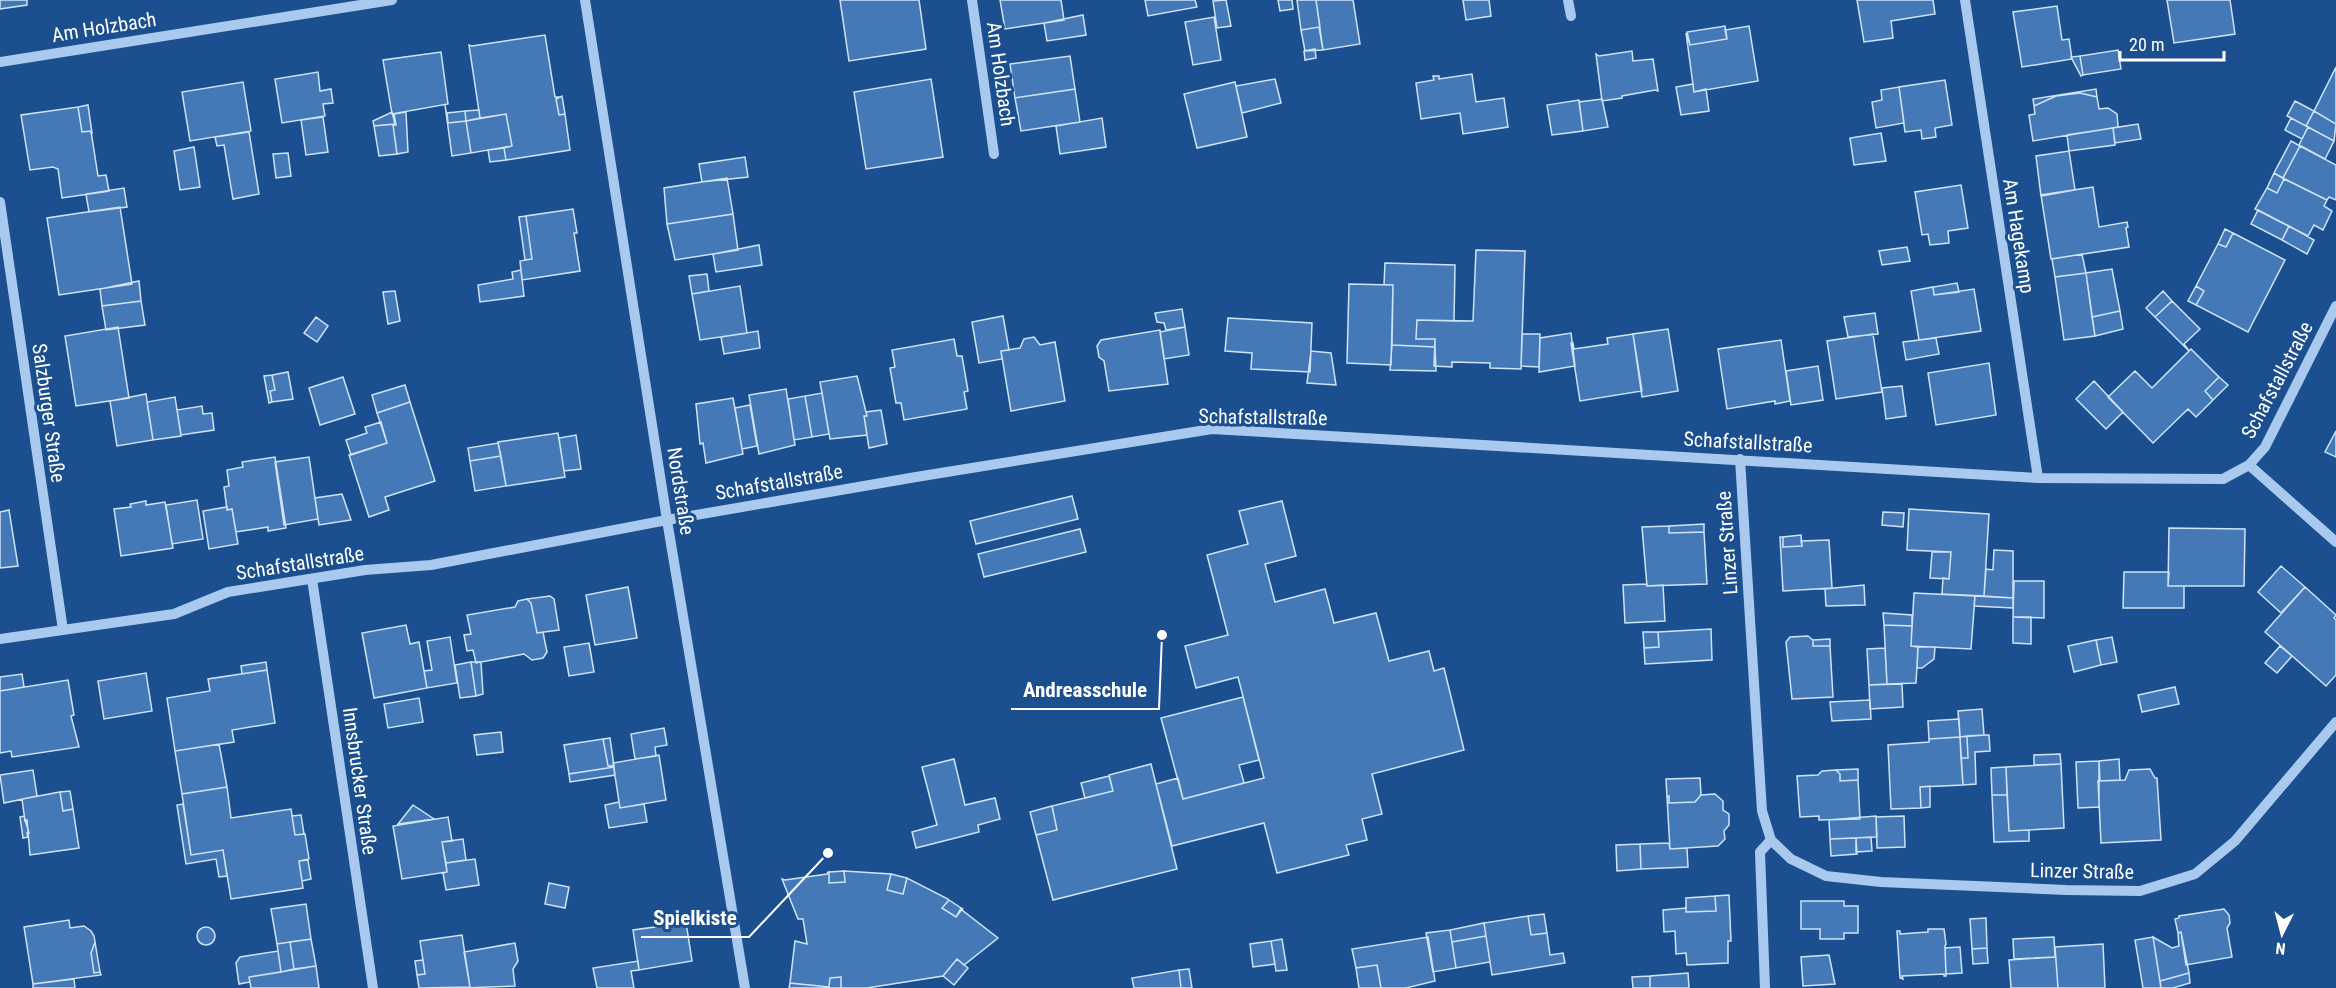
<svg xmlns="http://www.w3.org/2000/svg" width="2336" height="988" font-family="'Roboto Condensed',sans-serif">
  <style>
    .building { fill: #4478b7; stroke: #cfe3fa; stroke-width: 1.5 }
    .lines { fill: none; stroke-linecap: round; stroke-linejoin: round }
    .minor { stroke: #a9c9ee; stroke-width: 10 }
    .labels { text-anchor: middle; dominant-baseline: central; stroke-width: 6; stroke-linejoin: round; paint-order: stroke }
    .street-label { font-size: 20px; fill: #fff; stroke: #1b4f8f }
    .leader { fill: none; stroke: #fff; stroke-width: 2 }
    .callout-dot { fill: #fff; stroke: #1b4f8f; stroke-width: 2 }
    .callout-label { font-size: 21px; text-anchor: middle; font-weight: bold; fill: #fff; stroke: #1b4f8f; stroke-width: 6; stroke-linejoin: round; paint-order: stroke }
  </style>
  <rect width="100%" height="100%" fill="#1b4f8f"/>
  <!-- building -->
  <path class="building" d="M0,0h27v5l-27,4z
    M840,0h79l7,49 -77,12z
    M1000,0h61l3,20 -59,9z
    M1145,0h50l2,7 -49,9z
    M1226,0l5,26 -14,2 -4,-27z
    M1278,0h14l1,9 -13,2z
    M1297,0h19l4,27 -19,3z
    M1316,0h37l7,44 -37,6z
    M1463,0h26l2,16 -25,4z
    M1857,0h76l2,14 -44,7 2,17 -29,4z
    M2167,0h63l5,34 -61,9z
    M2057,6l5,34 7,-1 3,20 -50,8 -9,-55z
    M1083,15l3,20 -39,6 -3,-18z
    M1214,17l7,43 -28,5 -8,-43z
    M1725,26l2,13 -37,6 -3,-13z
    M1749,26l9,55 -64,11 -8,-59 4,12 37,-6 -2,-9z
    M1319,27l4,23 -18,1 -4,-21z
    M545,35l10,62h4l-3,2 3,16 6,-1 5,36 -64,10 -2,-12 8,-2 -6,-32 -26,4 -11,-73 3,1z
    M1315,49l1,9 -11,2 -1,-9z
    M2118,50l3,19 -38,6 -3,-19z
    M1632,51l1,10 20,-2 5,32 -3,-1 -33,6v2l-20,3 -6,-47 3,2z
    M441,52l7,52 -56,10 -9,-54z
    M1070,56l5,33 -60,9 -5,-34z
    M2080,56l3,19 -2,1 -10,-19z
    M2336,67v57l-22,-13z
    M318,72l2,19 11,-2 2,14 -10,1 2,12 -43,7 -7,-44z
    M1472,74l4,28 28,-4 4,29 -45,7 -3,-21 -39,6 -5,-36 18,-3 -1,-4h6v3z
    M931,79l12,78 -77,12 -12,-77z
    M1275,79l6,24 -39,10 -6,-27z
    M1945,80l7,45 -17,3 1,9 -14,2 -1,-9 -16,2 -6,-45z
    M243,82l8,49 -61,10 -8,-49z
    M1235,82l12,55 -50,11 -13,-54z
    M1693,84l1,8 12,-3 3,22 -28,4 -5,-28z
    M1899,87l5,36 -28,5 -4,-26 10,-2 -1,-10z
    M1075,89l5,33 -59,9 -6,-33z
    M2096,89l1,8 -17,-4 -24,3 -22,10 -1,-7z
    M2080,93l17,4 2,12 9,-1 9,6 1,13 -85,14 -4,-26 6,-1 -1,-8 22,-10z
    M562,96l3,18 -6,1 -3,-16z
    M1602,99l6,28 -25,4 -4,-29z
    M1579,100l4,31 -31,4 -5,-30z
    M2295,101l19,10 -8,15 -19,-10z
    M88,105l4,28h-1v-2l-9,1 -4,-25z
    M445,105l3,18 18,-2 5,32 -19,3z
    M78,107l4,25 9,-1 7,45 8,-1 3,16 -47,7 -4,-29 -5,-2 -23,3 -9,-55z
    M479,110l1,8 -14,3 -1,-10z
    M465,111l1,10 -18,2 -1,-10z
    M2314,111l22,13 -2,17 -28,-15z
    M392,112l3,12 -21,2 -1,-5z
    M406,112l2,40 -11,2 -4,-29h3l-2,-11z
    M393,114l3,11h-3l4,29 -18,2 -5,-30 21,-2z
    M506,114l6,32 -41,7 -5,-32z
    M323,117l5,35 -22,3 -5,-35z
    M1102,118l4,29 -46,7 -4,-28z
    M2291,118l17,9 -6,12 -17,-9z
    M2138,124l3,15 -26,4 -2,-15z
    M2308,127l26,14 -9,18 -26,-14z
    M2113,128l2,17 -46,6 -2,-16z
    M249,132l10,62 -26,5 -9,-54 -7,1 -2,-9z
    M1881,133l5,28 -32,4 -4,-27z
    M2291,141l9,5 -17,32 -9,-5z
    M2300,146l36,19v35l-7,-3 -2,3 -44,-22z
    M194,147l6,40 -20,3 -6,-39z
    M504,148l2,12 -16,2 -2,-12z
    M2069,151l6,39 -34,6 -5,-40z
    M288,153l3,23 -15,2 -3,-24z
    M745,157l3,20 -46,5 -3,-18z
    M2274,173l10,6 -7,14 -10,-5z
    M727,178l6,36 -66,10 -3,-36z
    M2284,179l43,21 -3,6 8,5 -9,19 -9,-5 -6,11 -53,-27 12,-21 10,5z
    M1961,185l7,43 -20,3 1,12 -19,2 -2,-11 -6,1 -7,-43z
    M2093,187l6,40 28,-5 1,5 -2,1 3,19 -78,12 -10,-64z
    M124,188l3,19 -38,5 -3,-18z
    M120,207l12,77 -73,11 -12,-77z
    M573,209l4,24h-3l6,38 -58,9 -2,-19 12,-2 -6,-43z
    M2258,210l31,16 -7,14 -31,-16z
    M733,214l5,36 -63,10 -8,-36z
    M526,216l6,43 -7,1 -6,-43z
    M2289,226l25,14 -7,14 -25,-14z
    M2225,229l8,4 -7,14 -8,-3z
    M2233,233l52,27 -37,72 -52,-27 8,-14 -8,-5 22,-42 8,3z
    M759,245l3,20 -46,7 -3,-18z
    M1907,247l3,14 -28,4 -3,-14z
    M1476,250l49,1 -4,118 -31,-1v-5l-38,-1v5l-18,-1 1,-27h-19l1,-19 56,1z
    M2082,254l4,19 -31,4 -3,-18z
    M1385,263l70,2 -1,56 -37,-1 -1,19h19v8l-43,-2 1,-60h-9z
    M2112,269l8,42 -28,6 -6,-44z
    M521,270l3,26 -44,6 -2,-17 35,-6 -1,-7z
    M2086,273l9,63 -31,4 -9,-63z
    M707,274l2,17 -17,3 -3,-18z
    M139,281l2,20 -39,5 -2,-17z
    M1957,283l2,9 -25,3 -1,-8z
    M1349,284l44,1 -2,80 -44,-2z
    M740,286l7,47 -47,7 -8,-46z
    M2196,286l8,5 -8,14 -8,-4z
    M1933,287l1,8 40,-6 7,42 -62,9 -8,-49z
    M395,291l5,30 -12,3 -5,-32z
    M2163,291l9,10 -17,16 -9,-9z
    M141,301l4,24 -39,5 -4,-24z
    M2172,301l28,28 -16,15 5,7 -34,-34z
    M1182,309l3,18 -19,3 -2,-7 -7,-1 -2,-9z
    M2120,311l3,18 -28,7 -3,-19z
    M1875,313l3,21 -30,3 -4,-20z
    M1003,316l6,34 -8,1 1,8 -23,4 -7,-41z
    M316,317l12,9 -11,16 -13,-9z
    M1228,318l84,5 -2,49 -59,-3 1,-16 -27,-2z
    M118,327l11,71 -53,8 -11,-70z
    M1185,327l4,28 -25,4 -4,-27z
    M1668,329l10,62 -36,6 -9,-63z
    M1160,330l8,54 -59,7 -5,-30 -5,-4 -2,-11 4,-6z
    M758,331l2,17 -36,6 -3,-17z
    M1571,333l4,33 -36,6 1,-34z
    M1522,334h18l-1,33 -18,-1z
    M1633,334l9,57 -62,10 -9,-58h2l1,6 34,-5 -1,-6z
    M1873,334l9,58 -46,7 -9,-58z
    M1034,337l6,8 15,-3 10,59 -54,10 -10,-60 19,-3 4,-9z
    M1936,338l3,16 -33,6 -3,-18z
    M954,339l3,17h5l6,35 -4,1 3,17 -63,11 -3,-17h-5l-6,-35 5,-1 -3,-17z
    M1781,340l9,61 -15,3v-3l-48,8 -9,-60z
    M1392,345l43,2 1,24 -46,-1z
    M2191,349l28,28 -14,14 8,9 -17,17 -8,-8 -35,34 -45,-46 27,-26 17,17z
    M1311,351l20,2 5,32 -29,-2z
    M1989,363l7,52 -60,10 -8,-52z
    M1818,366l5,34 -32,5 -5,-34z
    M288,372l5,27 -21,3 -2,-11 5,-1 -3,-15z
    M272,375l3,15 -5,1 2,11 -3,1 -5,-27z
    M857,376l10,40h-3l3,19 -37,4 -10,-57z
    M343,377l12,37 -35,11 -11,-37z
    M2219,377l9,8 -15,15 -8,-9z
    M2094,381l29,31 -17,17 -30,-30z
    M405,385l5,17 -33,11 -5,-18z
    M1902,386l4,30 -20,3 -4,-31z
    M786,389l9,56 -36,9 -10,-59z
    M822,393l7,41 -17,3 -7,-41z
    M146,394l7,46 -36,6 -7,-45z
    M805,396l7,41 -18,3 -6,-41z
    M175,397l6,39 -28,4 -6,-38z
    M733,398l10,56 -37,9 -3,-20 -3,1 -4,-40z
    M410,402l25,79 -50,16 4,13 -20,7 -20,-62 38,-12 -10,-30z
    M750,405l7,41 -15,3 -7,-41z
    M202,406l1,8 9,-1 2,17 -33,5 -4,-25z
    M881,410l6,34 -18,4 -5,-32h3l-1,-4z
    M381,422l6,21 -36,12 -5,-15 21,-7 -2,-6z
    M2336,431v26l-11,-5z
    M558,433l7,44 -59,9 -8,-44z
    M576,435l5,34 -17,2 -5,-33z
    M498,443l3,13 -31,5 -2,-13z
    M501,456l5,30 -31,5 -5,-30z
    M275,457l11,71 -18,3v-4l-32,5 -4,-23 -5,1 -3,-23 5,-1 -2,-16 16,-3 -1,-5z
    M309,457l9,62 -34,6 -9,-63z
    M342,494l9,26 -32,5 -4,-27z
    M1072,496l6,23 -102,25 -6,-23z
    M197,500l6,39 -31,5 -6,-39z
    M146,501v4l19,-3 8,46 -52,8 -7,-47 17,-2 -1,-3z
    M1282,501l14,55 -31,8 10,38 50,-13 9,34 42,-10 13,48 40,-10 5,20 10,-3 20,82 -92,24 10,40 -20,5 5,21 -21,5 3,10 -72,18 -13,-50 -92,23 -16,-62 22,-6 5,21 81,-21 -26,-101 -42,11 -11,-42 43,-11 -21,-80 41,-11 -9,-33z
    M227,507v3l5,-1 6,35 -29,5 -6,-38z
    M1909,509l80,5 -5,82 -42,-2 1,-16 6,1 2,-27 -44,-2z
    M9,510l9,56 -18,2v-56z
    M1883,512l21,1 -1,14 -21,-2z
    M1704,524v8l-35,1v-7z
    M1669,526v7l35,-1 3,52 -60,2 -5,-59z
    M2169,528l76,1 -1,57h-76z
    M1080,529l6,23 -102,25 -6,-23z
    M1801,535l1,11 -19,1v-10z
    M1780,537h3v10l19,-1 -1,-5 28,-1 3,48 -49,3z
    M1994,550l19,1v47l-29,-2 2,-27 7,1z
    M1932,552h19l-2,27 -19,-1z
    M2281,566l24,21 -24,26 -23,-21z
    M2124,572h45l-1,14h16v22h-61z
    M2014,581h30v37l-31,-1z
    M1646,584l1,2 16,-1 2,36 -40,2 -2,-38z
    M1864,585l1,20 -39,1 -1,-17z
    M628,587l9,51 -42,7 -9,-50z
    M2305,587l31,28 -2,3 2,2v55l-10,11 -61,-54z
    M1914,593l61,3 -4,53 -60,-3z
    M550,596l4,3 5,31 -22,3 -6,-30 -4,-4z
    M1975,596l38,2v10l-39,-2z
    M527,599l4,4 6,30 6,-1 4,20 -4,6 -11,2 -8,-6 -48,9 -3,-13 -6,1 -3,-16 7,-1 -4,-19 48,-8 3,-6z
    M1883,613l29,2v11l-28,-1z
    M2013,617h18v27l-18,-1z
    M406,625l4,19 9,-2 8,46 -53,10 -12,-65z
    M1884,625l28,1 -1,20 7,1 -2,36 -29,1z
    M1711,629l1,31 -67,4 -1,-16 15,-1 -1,-15z
    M1643,632h15l1,15 -15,1z
    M1808,636l5,4v6h17l3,51 -41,2 -6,-57 4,-5z
    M450,637l7,46 -30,5 -3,-17 8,-1 -5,-29z
    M2112,637l5,25 -16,3 -5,-25z
    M1830,639v7h-17v-6z
    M2096,640l5,25 -27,7 -6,-26z
    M589,643l5,29 -25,4 -5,-29z
    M2280,646l12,10 -15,17 -12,-10z
    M1918,647h17l-1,12 -12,9h-5z
    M1885,648l2,36 -18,1 -2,-36z
    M266,662l1,8 -25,4 -1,-8z
    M471,662l5,34 -16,2 -5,-33z
    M471,662h10l2,32 -7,2z
    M267,670l8,53 -43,7 2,12 -59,9 -8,-53 43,-7 -2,-12z
    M146,673l6,38 -48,8 -6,-38z
    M22,674l2,13 -24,4v-14z
    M68,680l6,35 -3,1 8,31 -67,10 -1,-6 -11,2v-62z
    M1902,684l1,23 -33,2 -1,-24z
    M2175,687l4,17 -37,8 -4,-17z
    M1243,697l16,63 -20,5 5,18 -61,16 -22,-81z
    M419,698l4,24 -35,6 -4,-24z
    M1870,700l1,19 -39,2 -2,-19z
    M1982,709l2,26 -24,2 -2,-26z
    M1959,719l1,18 -31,2 -1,-18z
    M664,728l3,17 -12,2 1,9 -21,3 -4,-25z
    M501,732l2,20 -26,3 -3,-20z
    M1984,735h5l1,16 -15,1 1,32 -13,1 -2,-27h7l-1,-22z
    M1967,736l1,22h-7l-1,-21z
    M1960,737l3,48 -43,2 1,21 -30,1 -3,-64 41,-3v-3z
    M610,738l4,28h-6l-5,-27z
    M603,739l5,27 6,1 -45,7 -5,-29z
    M219,744l8,43 -45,7 -7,-43z
    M2060,754l1,10 -27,1v-10z
    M659,755l7,45 -46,8 -7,-45z
    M954,759l11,46 30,-7 5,21 -22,6 1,7 -63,16 -4,-16 25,-7 -15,-58z
    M2119,759l1,21 -20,1 -1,-20z
    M2099,761v46l-21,1 -2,-46z
    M1151,764l26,105 -124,31 -17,-65 21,-5 -5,-24 61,-15 -4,-16z
    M2061,764l3,64 -55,3 -3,-64z
    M614,767l1,8 -45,7 -1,-8z
    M2006,767l1,28h-15l-1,-27z
    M1858,769v11l-18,1v-7l-4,-4z
    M2150,769l5,9h2l4,62 -60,3 -3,-62 27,-1 4,-10z
    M33,770l4,26 -33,7 -4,-28z
    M1836,770l4,4v7l18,-1 2,39 -41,1v-4l-19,1 -3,-41 21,-1 4,-4z
    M1109,776l4,15 -28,7 -4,-15z
    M1700,778l1,17 -6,7 -26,1v-7l-2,1 -1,-18z
    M1930,786v21l-9,1 -1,-21z
    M227,787l4,31 60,-9 4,26 10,-1 4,25 -10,2 4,27 -72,11 -8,-49 -32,5 -9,-61z
    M70,791l3,18 -10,2 -3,-19z
    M60,792l3,19 10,-2 6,39 -49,7 -3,-35 -2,1 -3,-22z
    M1715,794l8,7v9l6,4v11l-5,6 1,8 -7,7 -48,3 -3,-52 2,-1v7l26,-1 6,-7z
    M1992,795h15l2,36 20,-1v11l-35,1z
    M619,802l1,6 24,-4 3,18 -38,6 -4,-23z
    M183,804l8,51 32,-5 4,26 -8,1 -3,-18 -30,5 -9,-59z
    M413,805l21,14 -36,5z
    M1052,806l5,24 -21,5 -6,-23z
    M301,815l3,19 -9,1 -3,-19z
    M24,816l5,17h-2l1,4 -5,1 -3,-21z
    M1876,816l1,21 -47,2 -1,-19z
    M1904,816l1,31 -28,1 -1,-31z
    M448,817l4,24 -10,1 5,30 -45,7 -9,-53z
    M1871,837l1,14 -16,1v-14z
    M1856,838l1,16 -26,2 -1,-17z
    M463,839l3,21 -20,3 -4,-21z
    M1669,843l1,6 17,-1 1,19 -47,2 -1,-25z
    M1640,844l1,25 -24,2 -1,-26z
    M475,859l4,26 -33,5 -3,-17 4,-1 -1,-9z
    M308,860l3,19 -9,2 -3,-20z
    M844,871l47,3 -4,16 16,4 4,-16 41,21 1,1 -7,8 14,9 7,-9 -1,2 36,28 -34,27 -7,-6 -14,17 -76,12h-26v-11l-11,1 -1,9 -39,-4 5,-42 12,3 -4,-25h-5l-16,-40 3,1 42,-6 1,-2h1v11l16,-1z
    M844,871l1,11 -16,1v-11z
    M891,874l16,4 -4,16 -16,-4z
    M549,883l20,4 -4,21 -20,-4z
    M1729,895l2,46h-3v22l-41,2 -1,-12 -10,1 -1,-23 -11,1 -1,-22 23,-2v4l30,-1 -1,-15z
    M1715,896l1,15 -30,1v-14z
    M949,900l12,8 -5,9 -14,-9z
    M1801,901h43v5h14v27h-14v6h-24v-10h-19z
    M306,904l5,35 -34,5 -6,-35z
    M2224,909l5,6 1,8 -3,5 5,29 -46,8 -5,-33 -3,1 -3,-14 4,-1v-2z
    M1544,914l3,19 -16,2 -3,-19z
    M685,916l7,45 -53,9 -6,-40 29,-4 -1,-6z
    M1528,916l3,19 16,-2 3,22 13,-2 2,10 -73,12 -8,-52z
    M1986,918l1,30 -15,1 -2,-30z
    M69,920l1,8 14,-2 7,5 3,5 1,6 -4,11 3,20 6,-1 1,3 -68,9 -9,-57z
    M1484,923l2,13 -34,6 -2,-12z
    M197 936a9 9 0 1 1 18 0a9 9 0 1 1-18 0Z
    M1928,929h16l2,15 -1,2 1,30h-2v-2l-42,2 1,3 -3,-1 -3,-47h3v3l28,-2z
    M1450,930l6,38 -23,4 -7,-39z
    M2181,932l8,41 -29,8 -7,-44 19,11 7,-2 -1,-13z
    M462,935l8,52 -51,1 -2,-13 8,-1 -5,-33z
    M1486,936l4,26 -34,6 -4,-26z
    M1428,937l7,44 -29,7h-25l-4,-23 -21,3 -4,-19z
    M2054,937l1,20 -41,2 -1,-20z
    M2153,937l8,51h-18l-8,-48z
    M311,939l5,27 -22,3 -4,-27z
    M1282,939l5,31 -11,1 -5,-30z
    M1271,941l4,23 -22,3 -3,-23z
    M95,942l5,30 -6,1 -3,-20z
    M290,942l4,27 -13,3 -4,-28z
    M515,943l3,18 -5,8 2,17 -52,2 7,-1 -6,-35z
    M2103,944l2,44h-47l-3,-41z
    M1960,947l2,26 -16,1 -1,-26z
    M2055,947l3,41h-47l-2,-28 46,-3z
    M1987,948l1,15 -15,1 -1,-15z
    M278,951l3,21 -32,5 1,5 -11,2 -3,-21 4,-6z
    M1829,955l6,29 -32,2 -2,-29z
    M957,959l11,9 -14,17 -11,-9z
    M423,960l2,14 -8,1 -2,-14z
    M638,961l1,9 -8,1 3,17h-37l-4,-20z
    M1377,965l4,23h-22l-3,-20z
    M316,966l3,22h-68l-2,-11z
    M1189,969l3,19h-11l-2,-18z
    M1179,970l2,18h-47l-2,-10z
    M1688,973l1,15h-39v-12z
    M2189,973l1,10 -17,5h-12l-1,-7z
    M1650,976v12h-17l-1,-11z
    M841,977v11h-52l1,-5 39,4 1,-9z
    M74,979l1,9h-42v-4z"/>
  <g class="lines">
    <!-- minor -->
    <path class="minor" d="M585,0l82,520 78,468
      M972,0l22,154
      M1568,0l3,16
      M1965,0l73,478
      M0,62l392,-62
      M0,202l63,428
      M1740,459l22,352 9,29 20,19 35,17 55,6 185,8 74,1 55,-17 40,-33 101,-119
      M2249,465l87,77
      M312,579l61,409
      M0,639l174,-25 54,-22 137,-22 66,-5 236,-45 249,-43 296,-48 826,49 185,1 26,-14 16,-18 71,-141
      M1765,988l-5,-136 11,-12"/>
  </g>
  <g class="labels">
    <!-- street labels -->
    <g class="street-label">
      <text transform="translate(104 27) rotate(-9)">Am Holzbach</text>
      <text transform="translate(1001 74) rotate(82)">Am Holzbach</text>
      <text transform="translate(2019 236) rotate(81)">Am Hagekamp</text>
      <text transform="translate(2277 380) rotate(-62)">Schafstallstraße</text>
      <text transform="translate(49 413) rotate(82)">Salzburger Straße</text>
      <text transform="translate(1263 417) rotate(1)">Schafstallstraße</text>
      <text transform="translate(1748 442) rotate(3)">Schafstallstraße</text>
      <text transform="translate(779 482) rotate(-10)">Schafstallstraße</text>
      <text transform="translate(681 491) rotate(81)">Nordstraße</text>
      <text transform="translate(1727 543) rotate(-94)">Linzer Straße</text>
      <text transform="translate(300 563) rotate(-9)">Schafstallstraße</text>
      <text transform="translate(360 781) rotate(82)">Innsbrucker Straße</text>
      <text transform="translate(2082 871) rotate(1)">Linzer Straße</text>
    </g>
  </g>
  <!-- callouts -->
  <path class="leader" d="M1162 635L1159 709H1011M828 853L749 937H641"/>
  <g class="callout-dot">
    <circle cx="1162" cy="635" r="6"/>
    <circle cx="828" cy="853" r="6"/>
  </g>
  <g class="callout-label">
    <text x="1085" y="697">Andreasschule</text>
    <text x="695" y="925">Spielkiste</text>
  </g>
  <!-- north arrow -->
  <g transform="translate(2282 934) rotate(186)" stroke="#1b4f8f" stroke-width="4.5" paint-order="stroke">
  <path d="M0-4.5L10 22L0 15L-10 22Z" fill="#ffffff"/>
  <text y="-9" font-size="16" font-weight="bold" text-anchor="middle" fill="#ffffff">N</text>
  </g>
  <!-- scale -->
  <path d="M2120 51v9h104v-9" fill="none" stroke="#ffffff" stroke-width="3"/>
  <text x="2129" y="51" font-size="18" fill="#ffffff" stroke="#1b4f8f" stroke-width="4.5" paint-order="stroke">20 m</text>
</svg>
